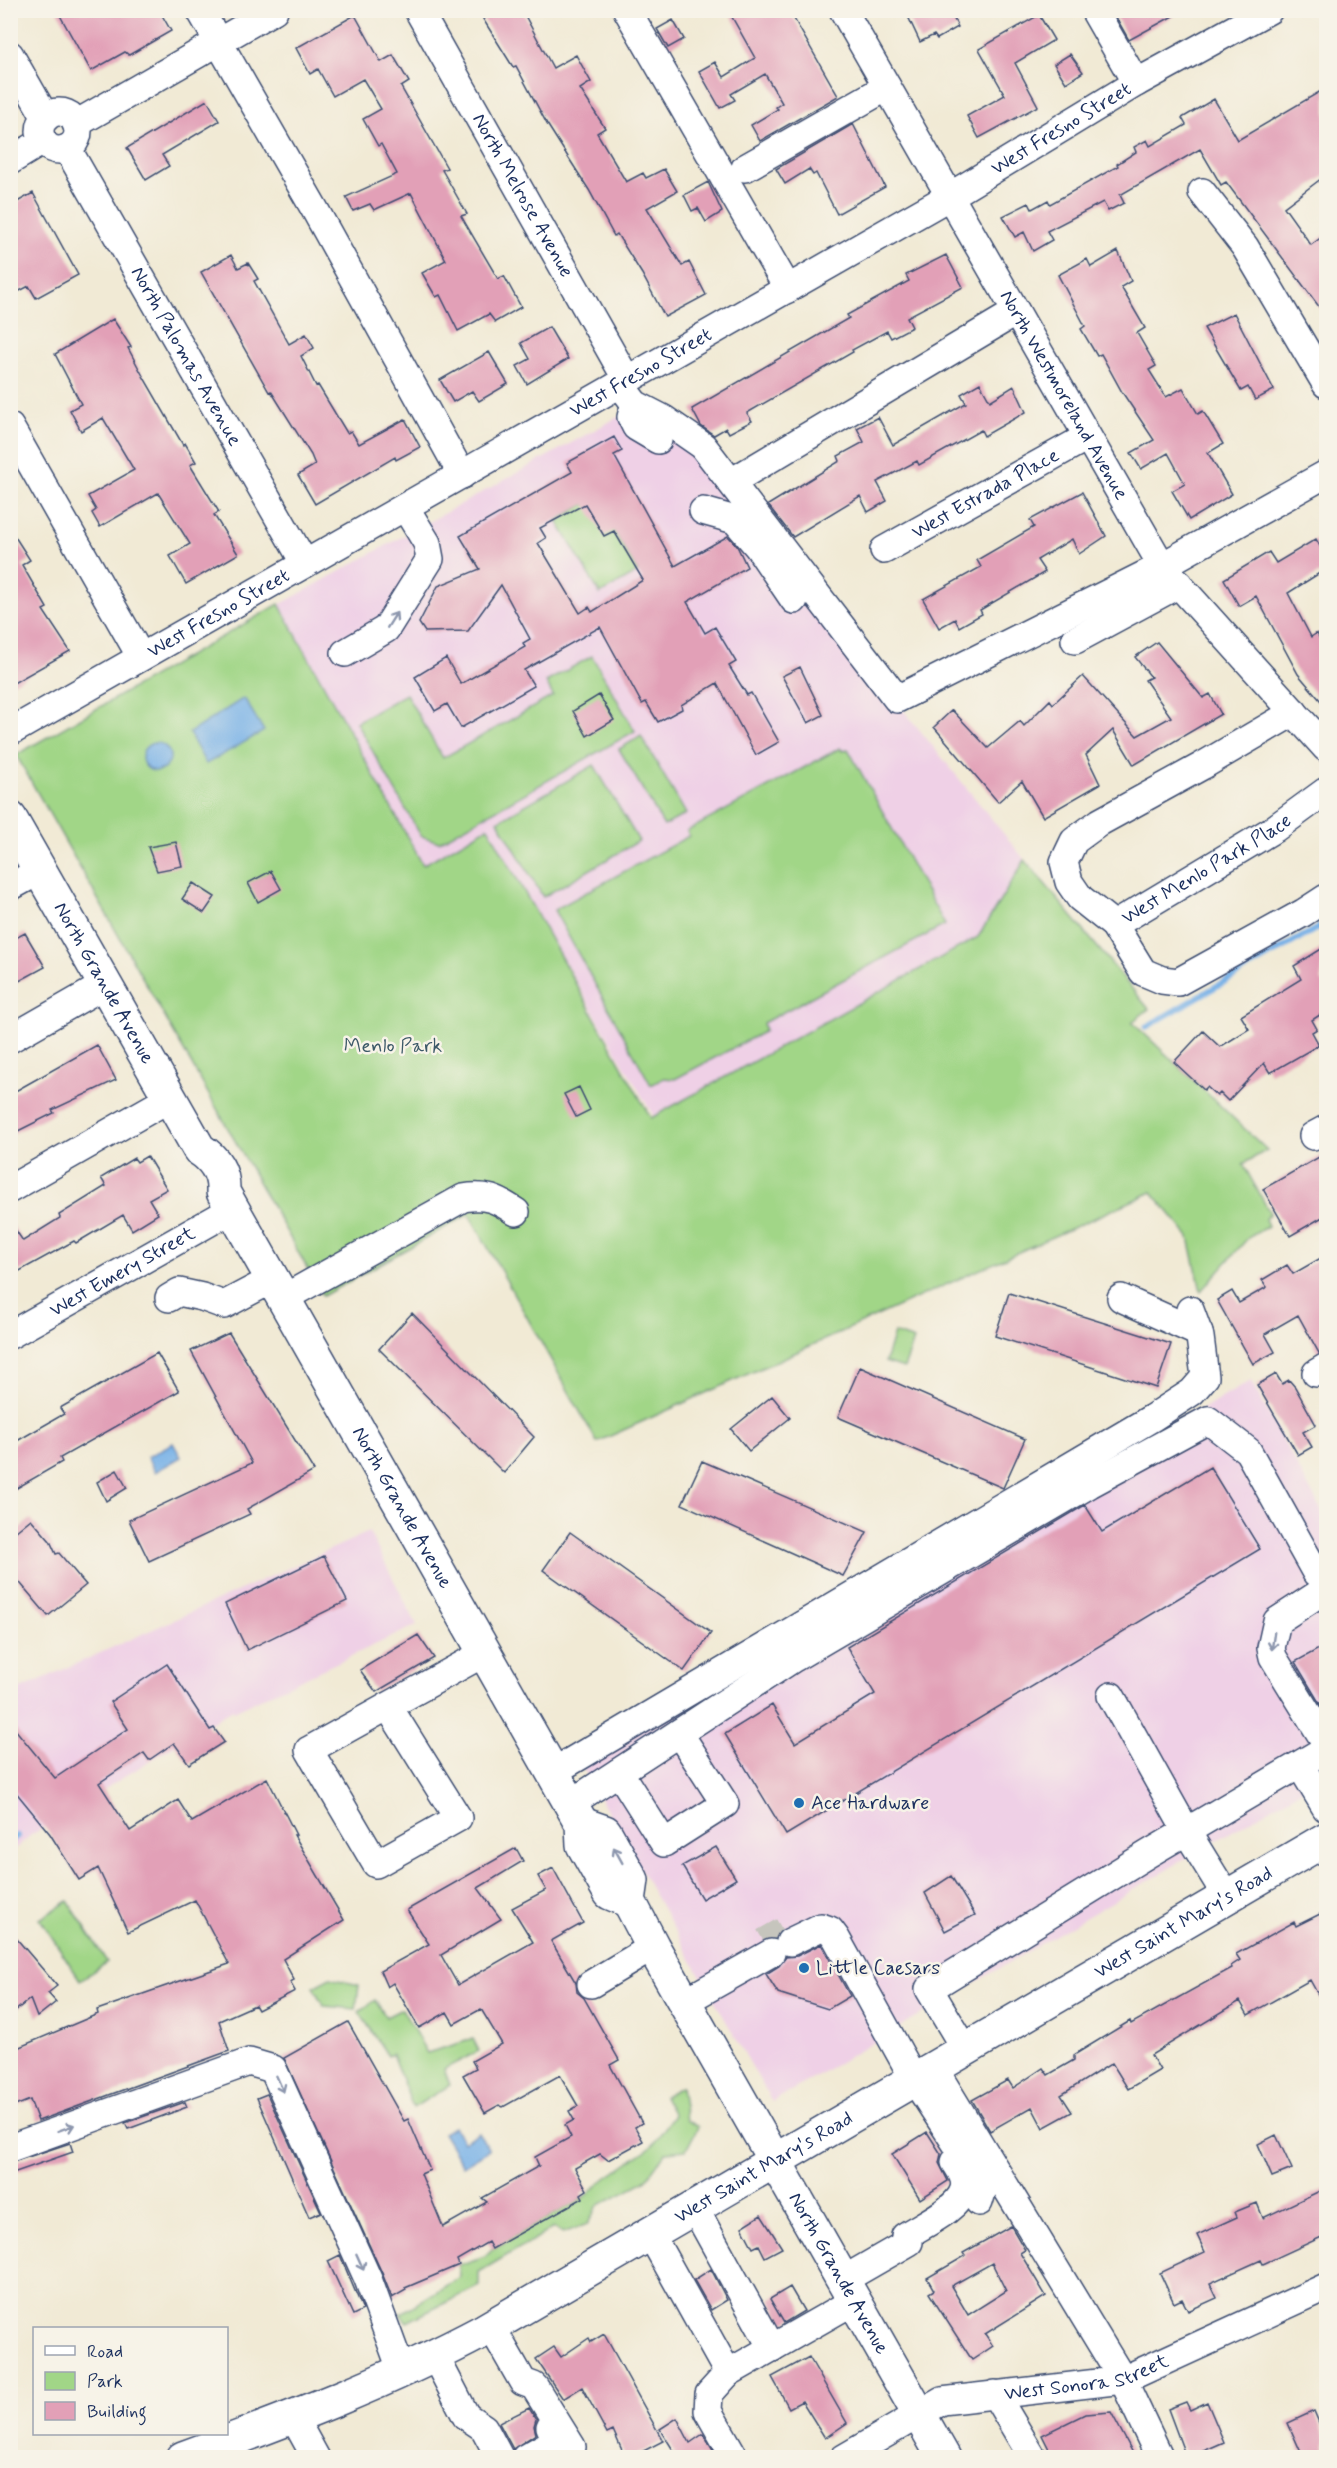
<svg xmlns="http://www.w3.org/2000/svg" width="1337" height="2468" font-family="Mynerve,sans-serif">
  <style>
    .built { fill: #efd0e6 }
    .green { fill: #a1d687; stroke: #5e8272; stroke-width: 1.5 }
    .water { fill: #76b0e7; stroke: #4870a2; stroke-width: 1.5 }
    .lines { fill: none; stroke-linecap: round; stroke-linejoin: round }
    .stream { stroke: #76b0e7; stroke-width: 6 }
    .building { fill: #e2a0b7; fill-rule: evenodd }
    .minor-tunnel { stroke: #c6c5bd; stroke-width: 27; stroke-dasharray: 27 14; stroke-linecap: butt }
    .minor-casing { stroke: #3b4b70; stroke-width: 30 }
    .major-casing { stroke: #3b4b70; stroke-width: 36 }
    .minor { stroke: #fff; stroke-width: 27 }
    .major { stroke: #fff; stroke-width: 33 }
    .oneway { stroke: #8d97ae }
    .poi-dot { fill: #1f6fb2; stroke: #f7f3e8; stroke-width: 2 }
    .labels { text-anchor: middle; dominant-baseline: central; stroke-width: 5; stroke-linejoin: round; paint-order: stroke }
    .street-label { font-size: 20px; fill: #1b2f5e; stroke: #f7f3e8 }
    .park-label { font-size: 20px; fill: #3c5968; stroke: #f7f3e8 }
    .poi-label { font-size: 20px; fill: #1b2f5e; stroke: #f7f3e8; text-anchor: start }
  </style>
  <rect width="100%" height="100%" fill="#f7f3e8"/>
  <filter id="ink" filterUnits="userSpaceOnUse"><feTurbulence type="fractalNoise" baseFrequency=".0167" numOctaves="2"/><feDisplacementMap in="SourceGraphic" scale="12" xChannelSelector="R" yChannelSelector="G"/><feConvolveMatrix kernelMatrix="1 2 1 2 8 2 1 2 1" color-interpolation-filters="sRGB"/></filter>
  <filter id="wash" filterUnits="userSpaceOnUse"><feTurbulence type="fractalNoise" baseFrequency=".008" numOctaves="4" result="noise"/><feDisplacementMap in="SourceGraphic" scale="24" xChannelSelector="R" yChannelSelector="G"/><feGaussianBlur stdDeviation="1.35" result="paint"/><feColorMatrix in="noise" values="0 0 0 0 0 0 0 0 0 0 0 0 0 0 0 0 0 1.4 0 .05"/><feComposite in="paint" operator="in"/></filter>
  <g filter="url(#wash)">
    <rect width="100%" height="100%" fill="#f1ead5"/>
    <!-- built -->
    <path class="built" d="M636,407l55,41 334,412 -47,77 -324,180 -166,-289 -65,37 -144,-260z
      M1251,1381l75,138v257l-554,326 -192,-339z
      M369,1532l48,93 -183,86 -1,-2 -202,126 -20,17v-159z"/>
    <!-- green -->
    <path class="green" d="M585,504l29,27 24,41 -38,22 -43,-73z
      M279,604l144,261 65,-38 163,291 327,-181 47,-77 124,149 -17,13 135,128 -24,14 27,49 -5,6 3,7 -20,12 -47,53 -12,-54 -37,-45 -555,250 -128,-228 -146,82 -308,-543 3,1z
      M592,656l43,75 -196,111 -18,-6 -65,-114 50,-28 37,64 110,-62 -7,-14z
      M641,736l45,78 -22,12 -45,-77z
      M840,748l2,3 6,-2 97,176 -182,98 2,8 -90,48 -11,-1 -13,7 -97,-175 135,-74 -2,-5z
      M594,765l45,76 -96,56 -45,-76z
      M894,1333l20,7 -10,28 -19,-6z
      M68,1901l39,61 -27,18 -40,-61z
      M330,1978l29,7 -3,24 -32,-3 -11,-19z
      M375,2000l11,17 16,-8 25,44 46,-14 6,12 -35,18 6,16 -37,23 -21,-54 -4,2 -29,-44z
      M681,2087l5,33 12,7 -12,23 -20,2 -21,29 -48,25 -9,18 -25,9 -10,-5 -74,44v14l-72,36 -7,-8 60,-37 -1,-12 26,-9 7,-7 91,-51 23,-20 46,-32 22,-31 -10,-19z"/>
    <!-- water -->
    <path class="water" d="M244,698l20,33 -58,33 -17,-31z
      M142 757a14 14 0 1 1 28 0a14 14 0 1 1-28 0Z
      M173,1443l8,14 -26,15 -8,-15z
      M454,2127l9,15 16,-9 10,17 -26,16 -20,-33z"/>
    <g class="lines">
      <!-- stream -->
      <path class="stream" d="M1146,1027l180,-104
        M10,1841l7,-5"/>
    </g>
    <g id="blocks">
      <!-- building -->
      <path class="building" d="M57,10h102l12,21 -42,24 -4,-3 -34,19z
        M497,10h25l31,58 23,-13 15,27 -11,7 25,39 -8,5 29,49 17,-9 3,5 18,-9 13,22 -30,17 35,58 7,-4 17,33 -41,22 -23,-43 -25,-40 -3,2 -25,-46 -42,-66 -31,-58 -3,1 -30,-48z
        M728,10h61l49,86 -78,45 -9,-16 27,-16 -2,-2 6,-4 -17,-29 -34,20 4,6 -15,8 -21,-37 16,-9 9,15 31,-19z
        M905,10h44l9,17 -21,12 -3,-4 -14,7z
        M1112,10h72l-55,30z
        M355,15l26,47 12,-7 16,27 -8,5 46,81 -5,2 25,44 -6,2 37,63 6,-3 17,31 -26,15 -6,-8 -31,17 -18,-36 -4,2 -14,-24 24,-13 -35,-67 -37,17 -4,-6 -17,7 -7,-14 51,-23 -16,-30 -3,2 -15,-27 18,-10 -18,-30 -30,17 -15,-27 -8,5 -14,-26z
        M1039,15l15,25 -39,23 23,43 -59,32 -12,-22 38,-21 -26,-46z
        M673,20l11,19 -16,9 -11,-19z
        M1070,54l13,18 -17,11 -12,-19z
        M1326,88v87l-42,32 27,38 15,-11v82l-100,-134 -5,3 -21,-36 -80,46 4,8 -16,8 -5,-9 -56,29 5,9 -19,11 -9,-19 -9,5 -12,-21 26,-13 3,6 16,-9 2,4 68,-38 -1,-2 19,-12 -2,-5 13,-7 3,6 36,-21 -4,-7 32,-19 24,41z
        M207,100l12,21 -57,34 7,11 -23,14 -19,-32z
        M853,124l32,63 -48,27 -21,-41 -3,2 -4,-6 -24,15 -9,-15z
        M708,182l14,30 -16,10 -8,-14 -6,3 -8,-16z
        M33,193l45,82 -42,23 -7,-12 -19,10v-90z
        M1118,251l13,30 -10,6 24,41 -8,5 19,33 -7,4 17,27 17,-9 15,26 5,-3 20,33 -15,9 24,41 -43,26 -17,-29 13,-7 -17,-31 -27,16 -10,-16 23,-13 -32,-48 -21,-38 -4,2 -16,-27 4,-3 -27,-51 29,-16 4,8z
        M231,255l7,13 10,-5 10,16 -4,2 35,63 17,-10 8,14 -13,8 15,30 2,-1 29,48 4,-2 8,13 46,-25 15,28 -24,13 -1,-3 -80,47 -17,-29 17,-10 -4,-10 -40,-64 -2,1 -68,-120z
        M946,255l17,32 -56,30 5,10 -21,11 -4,-7 -35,19 1,2 -106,61 5,8 -23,12 -3,-5 -12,7 -13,-9 -9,-17 157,-91 -2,-3 62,-34 -3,-6z
        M1234,313l40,77 -19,10 -7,-13 -7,4 -37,-63z
        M113,319l18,28 -3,1 15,28 40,69 2,-2 11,19 -6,3 29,47 -5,3 24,39 -52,30 -16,-28 20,-12 -32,-51 -58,34 -8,-14 4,-3 -8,-14 46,-26 -31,-52 -22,13 -11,-21 11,-6 -26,-50z
        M549,327l19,32 -41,25 -10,-18 13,-7 -9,-16z
        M489,352l19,32 -29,17 -7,-10 -19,11 -13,-22z
        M980,383l10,18 24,-15 12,26 -42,24 -3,-6 -62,35 -2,-4 -40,21 10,19 -19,11 -8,-16 -67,41 -25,-32 72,-44 -2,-5 26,-14 -7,-14 21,-11 15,28 73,-42 -5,-9z
        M614,437l8,14 -8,4 61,111 53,-30 9,10 10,21 -60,35 18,31 10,-6 21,35 -7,4 18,29 4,-2 28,49 -23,13 -39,-72 -36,22 1,4 -24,13 -12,-20 -4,2 -42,-77 -76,43 10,16 -73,42 -14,-24 -12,7 -20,-34 31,-19 15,26 64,-37 -2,-4 7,-4 -29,-54 -33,46 -43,1 -6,-9 19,-37 42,-17 -20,-33 112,-64 -5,-9zM585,504l19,32 10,-5 29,49 -51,32 -3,-5 -9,6 -42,-70 8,-5 -6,-10z
        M1082,492l24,44 -27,18 -7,-15 -35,21 8,12 -65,38 2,4 -23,13 -4,-8 -16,9 -16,-29 58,-32 -4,-7 57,-33 -4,-7z
        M10,529l20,31 -8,5 25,43 -4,2 27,41 -60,34z
        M1316,539l10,18v12l-38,24 23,44 6,-4 9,20v54l-28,-33 -42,-78 -17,10 -15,-27 45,-27 7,11z
        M1157,642l46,56 7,-4 11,20 -87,51 -21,-35 -27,25 14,29 -57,33 -21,-36 -24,21 -64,-75 18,-17 36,38 32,-27 4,5 26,-26 3,4 30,-28 54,60 34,-19 -26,-37 6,-3 -16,-20z
        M800,667l23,48 -15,8 -26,-47z
        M599,695l15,25 -27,16 -14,-25z
        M176,842l6,24 -25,5 -9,-24z
        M271,871l10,18 -23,13 -10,-19z
        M193,883l22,14 -11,16 -22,-14z
        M25,933l20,34 -35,19v-45z
        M1326,946l-5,33 5,9v23l-14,9 5,9 -5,3 7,13 -49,28 -6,-10 -36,38 -8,-8 -3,3 -10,-9 -3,3 -30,-28 29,-31 17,16 29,-18 -8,-13 60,-37 -7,-13z
        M97,1045l19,35 -64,30 2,3 -44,22v-41z
        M579,1087l11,23 -14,7 -12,-23z
        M1326,1153v62l-36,21 -27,-47z
        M147,1156l20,33 -18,10 9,15 -26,16 -9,-15 -47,28 -2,-2 -58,32 -6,-11v-40l13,19 37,-23 -1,-3 47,-29 -5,-8 33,-20 3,4z
        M1326,1255v96l-7,2 -21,-38 -33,19 10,18 -22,12 -36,-64 15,-9 7,12 28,-16 -5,-7 25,-15 6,9z
        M1009,1293l162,51 -15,44 -161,-52z
        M412,1313l122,124 -30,36 -125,-124z
        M229,1333l85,138 -67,38 3,5 -101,47 -20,-41 123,-57 -61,-112z
        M157,1353l22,38 -119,67 2,4 -52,30v-47l54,-31 -4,-6z
        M860,1367l165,72 -22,49 -165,-71z
        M1276,1374l6,10 7,-4 6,7 21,38 -13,7 9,15 -14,8 -41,-70z
        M772,1396l18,22 -41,33 -18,-22z
        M702,1461l165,71 -24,44 -161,-72z
        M1210,1467l50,82 -474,286 -61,-101 47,-29 23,38 80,-49 -28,-47 238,-142 17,27z
        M117,1470l10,18 -21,13 -9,-19z
        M31,1519l19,22 6,13 3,-1 27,32 -38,31 -38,-45v-35z
        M570,1532l141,101 -27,38 -141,-101z
        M324,1556l23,45 -100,49 -22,-46z
        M418,1635l16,23 -58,34 -16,-22z
        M1326,1645v69l-31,-52z
        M167,1664l43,66 4,-2 10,14 -35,22 -15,-21 -25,17 -5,-7 -45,30 31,48 48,-31 14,22 75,-44 29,57h-2l50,85 -61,39 11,21 -4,2 5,9 -37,19 -3,-5 -36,16 10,30 -191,70 -8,-21 -20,8v-57l88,-37 -1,-4 132,-46 -34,-64 -67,32 -30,-64 -19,12 -29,-46 -40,-49v-62l45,55 73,-49 -18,-27z
        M716,1847l20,32 -34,20 -20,-33z
        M516,1848l7,13 -45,27 23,31 -60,36 17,30 75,-43 -21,-34 34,-18 -8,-14 15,-8 30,55 -32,18 25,42 1,9 7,6 35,62 -9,5 32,58 -7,4 8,14 -35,19 -8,-6 -25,14 12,22 -6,4 2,4 -91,51 -4,-7 -31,18 2,5 -54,23 1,2 -14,8 -10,-25 -98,-215 64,-36 56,99 4,-2 22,51 -9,4 22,53 44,-25 -5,-4 57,-32 -4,-9 36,-20 -6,-12 9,-5 -5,-9 9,-5 -18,-31 -57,32 -4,-2 -14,8 -22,-38 13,-7 -4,-7 30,-17 -21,-35 -27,15 -7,-12 -28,16 -26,-45 -6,4 -7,-16 49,-27 -22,-34z
        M951,1876l24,39 -30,16 -20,-38z
        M1326,1911v98l-16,-29 -62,35 -8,-14 -89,54 9,15 -32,19 -16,-26 -51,32 11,17 -29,16 -11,-21 -42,24 -18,-31 36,-20 5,8 30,-20 5,7 26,-15v-5l56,-34 1,3 101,-56 -1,-2 9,-6 -4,-6 58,-32 2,4z
        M10,1931l47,55 -9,7 8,9 -19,15 -7,-18 -20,16z
        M821,1944l29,52 -22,13 -50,-16 -12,-19 13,-8 7,-9 11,-1z
        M267,2094l54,118 -12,5 -52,-119z
        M185,2102l2,5 -59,22 -3,-6z
        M927,2132l14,22 -2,9 9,18 -28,18 -28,-45z
        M1276,2135l16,34 -20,8 -14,-33z
        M70,2143l3,9 -63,22v-11z
        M1326,2188v47l-63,29 -2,-4 -51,23 7,15 -29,13 -6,-12 -8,4 -14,-30 45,-21 -8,-17 40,-18 -2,-5 22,-9 6,15z
        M761,2215l21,33 -17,9 -6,-12 -6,3 -11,-21z
        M1011,2226l14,24 -5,3 26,43 -61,38 8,12 -21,14 -43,-67 5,-3 -7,-12 38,-22 -2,-3zM992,2263l14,28 -38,24 -17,-29z
        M340,2255l23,55 -10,5 -25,-54z
        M711,2269l16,31 -16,10 -17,-30z
        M790,2287l14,24 -20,12 -14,-24z
        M604,2334l59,107 -31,16h-7l-12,-27 -6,3 -25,-46 -19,12 -27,-40 18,-12 7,10 28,-19 2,4z
        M809,2357l38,66 -22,15 -23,-37 -13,7 -17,-31z
        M1186,2402l4,8 17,-8 17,40 -34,15h-4l-18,-48z
        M529,2408l7,11 -2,7 2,8 -23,15 -14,-26z
        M1314,2411l12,28v18h-23l-15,-34z
        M1111,2412l24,45h-82l-11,-22 43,-21z
        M677,2418l13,25 13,-9 14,23h-49l7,-4 -15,-24z"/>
    </g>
  </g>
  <g filter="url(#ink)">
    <use href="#blocks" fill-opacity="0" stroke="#3b4b70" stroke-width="1.5"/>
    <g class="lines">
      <!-- minor-tunnel -->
      <path class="minor-tunnel" d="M764,1942l19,-11"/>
      <defs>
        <g id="minor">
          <path d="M200,10l114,198 148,267"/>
          <path id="s1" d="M418,10l209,370"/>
          <path d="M627,10l161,279"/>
          <path id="s2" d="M843,10l319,556 164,182"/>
          <path d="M1094,10l42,73"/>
          <path d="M10,55l36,63"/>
          <circle cx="59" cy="131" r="19"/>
          <path d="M76,124l198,-114"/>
          <path id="s3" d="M67,148l238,416"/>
          <path d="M10,161l33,-20"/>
          <path d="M745,168l142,-81"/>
          <path d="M1202,192l43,55 81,137"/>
          <path d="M620,384l15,20 29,15 39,27 194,253 265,-133 164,-92"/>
          <path d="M635,404l-4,13 5,10 22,13"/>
          <path d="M10,427l131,230"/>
          <path d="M731,482l285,-170"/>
          <path d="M703,511l32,9 23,27 36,53"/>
          <path id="s4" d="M884,550l203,-113"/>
          <path d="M1075,640l104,-56"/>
          <path d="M345,653l41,-24 44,-70 -3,-16 -22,-36"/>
          <path d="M1294,712l-92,54 -102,56 -26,19 -10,21 5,20 11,16 34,27 29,47 19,8 16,2 125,-69 23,-15"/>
          <path id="s5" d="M10,732l940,-536 186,-113 133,-73"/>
          <path d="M10,887l31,-17"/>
          <path id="s6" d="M1114,925l160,-96 52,-38"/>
          <path d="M10,1039l96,-55"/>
          <path d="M1313,1136l13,-7"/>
          <path d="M10,1189l160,-91"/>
          <path d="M169,1298l10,-6 23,5 22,8 49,-26"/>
          <path d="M284,1298l179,-100c23,-4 34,1 53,14"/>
          <path d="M1121,1298l78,35"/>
          <path id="s7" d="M10,1335l223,-126"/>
          <path d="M1316,1373l10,-6"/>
          <path d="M1326,1589l-49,32 -6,27 2,9 53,86"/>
          <path d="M1111,1696l76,136 40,65"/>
          <path d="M388,1706l70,112 -82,46 -67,-114 177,-98"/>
          <path d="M1300,1765l26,43"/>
          <path d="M553,1772l599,-354 40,-26 13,-15 -5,-40 -10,-27"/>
          <path d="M619,1772l45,71 61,-39 -46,-71"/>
          <path d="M571,1803l223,-145 296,-174 118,-64 40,31 68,122"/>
          <path d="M790,1942l31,-15 9,3 6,8 78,141 63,97 6,13 -4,13"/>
          <path d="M591,1984l62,-37"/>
          <path d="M684,2002l87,-49"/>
          <path d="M965,2049l-36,-60 219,-135 178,-105"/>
          <path d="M933,2067l190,313 37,78"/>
          <path d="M10,2148l239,-86 24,7 95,210 34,93"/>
          <path d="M694,2207l78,141"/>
          <path d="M650,2233l78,140 126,-72"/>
          <path d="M905,2236c17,-11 54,-27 59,-47 3,-10 -4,-19 -9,-27"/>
          <path d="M843,2280l66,-38"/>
          <path d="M491,2326l32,56 11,4 38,61 -18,11"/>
          <path d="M435,2356l30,58"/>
          <path d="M728,2373l-19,21 -1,17 27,47"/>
          <path d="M995,2394l38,64"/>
          <path d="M466,2416l18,12 16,30"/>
          <path d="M294,2418l22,40"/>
          <path d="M525,2458l32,-18 -7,-13"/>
          <path id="s8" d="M844,2458l98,-57 181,-21 203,-93"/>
        </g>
        <g id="major">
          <path id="s9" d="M10,818l189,331c16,10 25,24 24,43l359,632 1,21 27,48 19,8"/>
          <path id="s10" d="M582,1824l23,8 27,48 -3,21 24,46 291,511"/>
          <path id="s11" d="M183,2458c104,-38 205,-76 302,-128l841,-491"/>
        </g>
      </defs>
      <!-- minor casing -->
      <use href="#minor" class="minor-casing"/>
      <!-- major casing -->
      <use href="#major" class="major-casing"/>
      <!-- minor -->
      <use href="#minor" class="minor"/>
      <!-- major -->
      <use href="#major" class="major"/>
    </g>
    <!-- one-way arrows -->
    <defs><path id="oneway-shaft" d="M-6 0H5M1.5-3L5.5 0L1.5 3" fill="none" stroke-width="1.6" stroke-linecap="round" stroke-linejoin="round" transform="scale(1.5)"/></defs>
    <g class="oneway">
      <use href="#oneway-shaft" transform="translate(392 620) rotate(-58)"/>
      <use href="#oneway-shaft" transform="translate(1273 1641) rotate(98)"/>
      <use href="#oneway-shaft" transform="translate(618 1855) rotate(-119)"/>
      <use href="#oneway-shaft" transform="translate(280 2084) rotate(66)"/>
      <use href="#oneway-shaft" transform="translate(66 2128) rotate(-20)"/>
      <use href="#oneway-shaft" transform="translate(360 2262) rotate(66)"/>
    </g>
  </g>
  <!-- markers -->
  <g class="poi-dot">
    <circle cx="799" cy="1803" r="6"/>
    <circle cx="804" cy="1968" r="6"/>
  </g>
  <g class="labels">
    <!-- street labels -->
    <g class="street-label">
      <text stroke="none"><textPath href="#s5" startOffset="1212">West Fresno Street</textPath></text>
      <text stroke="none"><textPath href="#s1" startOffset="213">North Melrose Avenue</textPath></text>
      <text stroke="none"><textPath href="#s3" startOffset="240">North Palomas Avenue</textPath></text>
      <text stroke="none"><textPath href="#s5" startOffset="726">West Fresno Street</textPath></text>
      <text stroke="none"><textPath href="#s2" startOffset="444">North Westmoreland Avenue</textPath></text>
      <text stroke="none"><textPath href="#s4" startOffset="116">West Estrada Place</textPath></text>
      <text stroke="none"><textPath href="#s5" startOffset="240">West Fresno Street</textPath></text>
      <text stroke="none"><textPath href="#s6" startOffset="108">West Menlo Park Place</textPath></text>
      <text stroke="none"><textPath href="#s9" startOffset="190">North Grande Avenue</textPath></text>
      <text stroke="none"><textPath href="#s7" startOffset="129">West Emery Street</textPath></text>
      <text stroke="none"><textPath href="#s9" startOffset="796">North Grande Avenue</textPath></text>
      <text stroke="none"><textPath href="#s11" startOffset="1137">West Saint Mary's Road</textPath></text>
      <text stroke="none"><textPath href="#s11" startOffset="651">West Saint Mary's Road</textPath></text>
      <text stroke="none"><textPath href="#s10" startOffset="528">North Grande Avenue</textPath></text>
      <text stroke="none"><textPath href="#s8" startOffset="260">West Sonora Street</textPath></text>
    </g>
    <!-- park labels -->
    <g class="park-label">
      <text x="393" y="1046">Menlo Park</text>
    </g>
    <!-- poi labels -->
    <g class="poi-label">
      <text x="811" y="1803">Ace Hardware</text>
      <text x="816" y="1968">Little Caesars</text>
    </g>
  </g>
  <!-- margin -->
  <rect width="1337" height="2468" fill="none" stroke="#f7f3e8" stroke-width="36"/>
  <!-- legend -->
  <rect x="33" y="2327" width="195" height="108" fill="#f7f3e8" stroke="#9fa5b1" stroke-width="1.5"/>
  <rect x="45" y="2346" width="30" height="9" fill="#ffffff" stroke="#9fa5b1" stroke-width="1.5"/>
  <text x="87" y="2357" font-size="18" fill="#1b2f5e">Road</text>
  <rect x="45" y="2372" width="30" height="18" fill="#a1d687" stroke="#9fa5b1" stroke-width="1.5"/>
  <text x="87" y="2387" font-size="18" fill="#1b2f5e">Park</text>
  <rect x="45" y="2402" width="30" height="18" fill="#e2a0b7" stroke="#9fa5b1" stroke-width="1.5"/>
  <text x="87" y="2417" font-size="18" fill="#1b2f5e">Building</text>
</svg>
